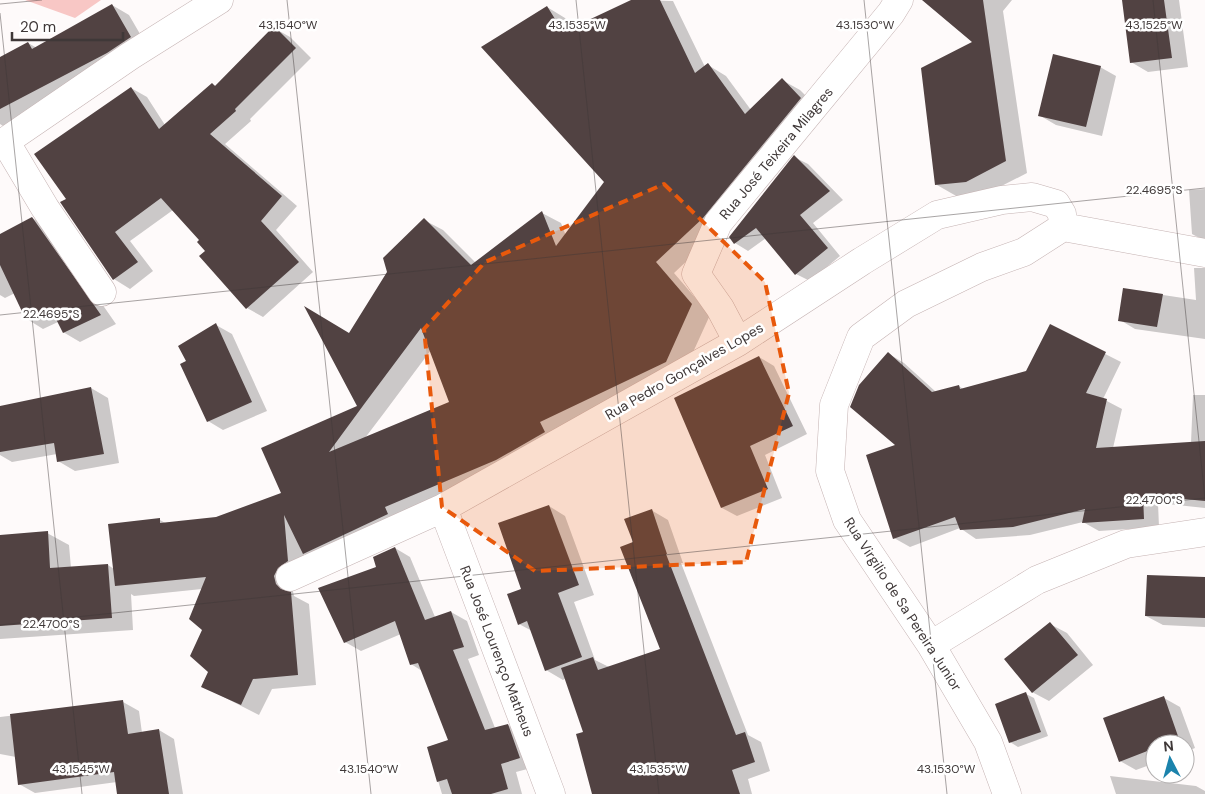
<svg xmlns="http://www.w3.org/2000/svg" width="1205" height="794" font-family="'DM Sans',sans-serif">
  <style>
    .green { fill: #f8c7c5 }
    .shadow { fill: #0003; fill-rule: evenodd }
    .building { fill: #514242; fill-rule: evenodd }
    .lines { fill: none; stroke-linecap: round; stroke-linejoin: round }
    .minor-casing { stroke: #c5b3b3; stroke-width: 29 }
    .minor { stroke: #fff; stroke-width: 28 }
    .marked { fill: #e8590c; fill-opacity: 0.2; stroke: #e8590c; stroke-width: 4; stroke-dasharray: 10 6; stroke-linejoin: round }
    .ticks { fill: none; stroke: #3f3838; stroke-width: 1; stroke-opacity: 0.45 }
    .labels { text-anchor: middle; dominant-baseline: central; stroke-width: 5; stroke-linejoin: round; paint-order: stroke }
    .street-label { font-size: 14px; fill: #3f3838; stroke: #fff }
    .ticks-label { font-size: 12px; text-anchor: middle; fill: #3f3838; stroke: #fff; stroke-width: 5; stroke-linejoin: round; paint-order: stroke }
  </style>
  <rect width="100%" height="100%" fill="#fefafa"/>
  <!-- green -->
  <path class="green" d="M25,0h76l-26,18z"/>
  <!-- shadow -->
  <path class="shadow" d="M634,0l39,1 32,66 3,-2 18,11 25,34 31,-30 18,10 19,19 -97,119 -48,45 36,42 -26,57 -362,192 -18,-10 2,17 -14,16 2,9 15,8 7,81 -44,4 -13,26 -57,-29 7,-15 -6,-41 -1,-41 -68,7 -3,-2 2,36 -133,9v-103l47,-3 22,12 2,23 37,-3 6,4 46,-49 7,4 49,-5 66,-25 77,-87 -10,-73 75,-114 19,10 33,33 66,-50 19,10 5,13 40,-54 -59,-175 18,11 7,11zM431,350l20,52 -86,36 19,-25z
    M924,0h88l-9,11 24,162 -39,20 -30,4 -21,-12 37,-142z
    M1123,0h56l9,67 -40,5 -17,-10z
    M112,5l17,10 18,31 -23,16 -121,64 -3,-2v-66l28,-15 9,5z
    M274,28l16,9 21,21 -61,61 1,2 -26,23 72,62 -21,24 37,42 -50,45 -16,-9 -46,-68 -28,-30 -43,31 23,30 -23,18 -16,-10 -52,-76 6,-3 63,-112 16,9 18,28 47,-41 4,2z
    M1100,67l16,9 -14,60 -46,-11 -17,-10z
    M794,157l14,7 35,36 -30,23 27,33 -30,25 -14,-7 -30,-36 -18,13 -13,-8 -5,-6z
    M1205,189v52l-13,-7 -3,-44z
    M32,218l17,10 67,96 -36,18 -17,-10 -5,-10 -15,7 -16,-10 -12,-26 -10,5 -5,-3v-60z
    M1194,268h11v71l-70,-10 -15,-9 4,-31 72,11z
    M216,325l16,9 35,77 -44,19 -15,-9 -20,-60z
    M1050,326l71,36 -18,37 19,10 -9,39 78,-5 2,-48h12v113l-47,-5 1,24 -60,4 -16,-9 -53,13 -54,4 -16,-11 -50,19 -16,-9 3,-92 -8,-92 15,9 32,29 23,-6 4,3 64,-17z
    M759,357l15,9 33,68 -42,21 17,43 -45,18 -15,-8z
    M91,388l17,10 11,65 -44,8 -17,-10 -1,-7 -45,8 -12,-7v-48z
    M549,506l16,10 29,79 -20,7 21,58 14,7 53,-17 -28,-107 17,-33 17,10 15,43h-2l67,172 13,7 9,29 -22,8 4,15h-159l-9,-61 -18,-55 -3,2 -17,-10 -14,-39 -13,-7 4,-34z
    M395,548l15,9 25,60 16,-5 16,9 12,34 -11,4 27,69 13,-3 15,9 12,33 -19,5 6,22h-80l-14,-47 22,-6 -28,-70 -11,-7 -10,-30 -40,17 -16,-9 33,-74z
    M1205,578v49l-42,-2 -17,-9z
    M1050,624l17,9 26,32 -44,36 -17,-9z
    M1026,694l8,4 14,38 -30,11 -8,-5z
    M1164,698l16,9 15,41 -10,4v-8h-30v19l-19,7 -16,-9z
    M123,702l16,9 3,22 17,-3 15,9 9,55h-64l-2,-12 -82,11 -16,-9 -3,-27 -16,-3v-37z
    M1110,776l86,10 9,5v3h-89z"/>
  <!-- building -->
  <path class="building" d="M631,0h29l35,73 13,-10 37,51 37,-36 19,20 -98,120 -47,44 36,42 -26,58 -126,60 5,10 -49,28 -111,47 3,7 -85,40 -19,-39 4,46 -10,7 -4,8 2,8 5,5 10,3 7,83 -45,4 -12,26 -40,-18 7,-15 -18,-16 12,-26 -13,-11 17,-42 -91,9 -7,-62 52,-6v5l56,-6 65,-24 -20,-45 96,-42 -53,-100 45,27 38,-61 -4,-14 41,-40 47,47 71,-54 14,35 48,-64 -123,-135 66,-41 16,26zM421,328l28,74 -120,50 36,-49z
    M922,0h61l23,161 -40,21 -31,3 -14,-117 51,-26z
    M1122,0h42l8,58 -42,5z
    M112,4l19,33 -24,16 -107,56v-52l28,-15 4,7z
    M274,26l22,22 -61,61 1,2 -26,23 72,62 -21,25 38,41 -53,47 -47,-53 6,-5 -8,-9 2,-2 -38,-42 -46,34 23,30 -25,18 -53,-78 6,-3 -32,-45 97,-67 28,42 53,-46 3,3z
    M1053,54l48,12 -15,61 -48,-11z
    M794,155l36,36 -30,24 28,33 -33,27 -39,-47 -22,16 -5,-7z
    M32,217l69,98 -38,18 -12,-24 -25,11 -26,-55v-31z
    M1123,288l40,6 -6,33 -39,-6z
    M216,323l36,79 -45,20 -27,-58 6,-3 -8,-15z
    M1050,324l56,28 -20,41 21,6 -11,49 109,-7v60l-62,-6 1,24 -62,4 3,-14 -72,18 -53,3 -5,-13 -62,22 -27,-84 29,-10 -45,-38 9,-22 29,-33 44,40 27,-7 1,4 66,-18z
    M759,356l34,70 -43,20 18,43 -47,19 -47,-110z
    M91,387l13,67 -47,8 -3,-19 -54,9v-46z
    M549,505l30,80 -21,8 24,64 -37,14 -18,-50 -9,4 -11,-31 14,-5 -23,-66z
    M652,509l15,45h-1l70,181 9,-3 10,30 -23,8 8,24h-148l-16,-60 7,-2 -22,-64 32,-11 5,13 62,-21 -40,-102 13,-5 -9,-23z
    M48,531l2,37 58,-4 4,54 -112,8v-91z
    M395,547l30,73 26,-9 13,36 -11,3 32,80 23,-6 12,34 -19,6 7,25 -17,5h-39l-5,-15 -10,3 -10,-35 21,-7 -30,-77 -8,2 -15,-44 -51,22 -26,-55 58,-21 -3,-10z
    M1147,575l58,2v41l-60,-2z
    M1050,622l28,33 -46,38 -28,-34z
    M1026,692l15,40 -32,11 -14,-39z
    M1164,696l15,43 -13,5h-11v4l-36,14 -16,-44z
    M123,700l5,34 31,-5 10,65h-52l-3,-22 -96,13 -8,-71z"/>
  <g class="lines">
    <defs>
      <path id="minor" d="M5,141l40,67 57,84
        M0,145l130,-89 89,-56
        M738,342l-18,-34 -24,-34 22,-51 173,-210 8,-13
        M443,508l108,286
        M290,577l153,-69 295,-166 124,-81 75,-46 65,-15 30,-3 24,7 6,10 1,13
        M931,645l106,-65 89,-36 79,-12
        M1007,794l-19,-52 -57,-97 -84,-125 -17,-49 4,-66 27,-68 45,-33 76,-37 42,-15 39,-25 142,26"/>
    </defs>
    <!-- minor casing -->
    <use href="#minor" class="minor-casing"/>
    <!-- minor -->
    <use href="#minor" class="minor"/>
  </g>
  <!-- marked area -->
  <path class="marked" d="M664,184l101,98 24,111 -43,169 -211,9 -93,-64 -18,-178 61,-67z"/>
  <!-- ticks -->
  <path class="ticks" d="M287,0l84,794M576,0l83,794M864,0l83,794M1153,0l52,499M0,4l42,-4M0,13l82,781M0,315l1205,-127M0,625l1205,-127"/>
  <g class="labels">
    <!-- street labels -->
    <g class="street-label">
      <text transform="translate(776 153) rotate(-50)">Rua José Teixeira Milagres</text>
      <text transform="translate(684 371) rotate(-30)">Rua Pedro Gonçalves Lopes</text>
      <text transform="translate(903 604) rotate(57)">Rua Virgilio de Sa Pereira Junior</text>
      <text transform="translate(497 651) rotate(69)">Rua José Lourenço Matheus</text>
    </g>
  </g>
  <g class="ticks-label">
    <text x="288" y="29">43.1540°W</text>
    <text x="577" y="29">43.1535°W</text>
    <text x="865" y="29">43.1530°W</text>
    <text x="1154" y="29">43.1525°W</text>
    <text x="1154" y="194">22.4695°S</text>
    <text x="51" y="318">22.4695°S</text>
    <text x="1154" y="504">22.4700°S</text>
    <text x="51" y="628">22.4700°S</text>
    <text x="81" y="773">43.1545°W</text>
    <text x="369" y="773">43.1540°W</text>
    <text x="658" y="773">43.1535°W</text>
    <text x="946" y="773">43.1530°W</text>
  </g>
  <!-- north arrow -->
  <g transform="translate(1170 759) rotate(354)"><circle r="24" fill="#ffffff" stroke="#b2afaf"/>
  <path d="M0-4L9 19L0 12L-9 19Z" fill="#1b83ac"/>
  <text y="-8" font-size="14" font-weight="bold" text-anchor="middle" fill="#3f3838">N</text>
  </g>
  <!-- scale -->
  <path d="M12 32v8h111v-8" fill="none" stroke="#3f3838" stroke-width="2.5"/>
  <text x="20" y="32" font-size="15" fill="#3f3838" stroke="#ffffff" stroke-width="4" paint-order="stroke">20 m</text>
</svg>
